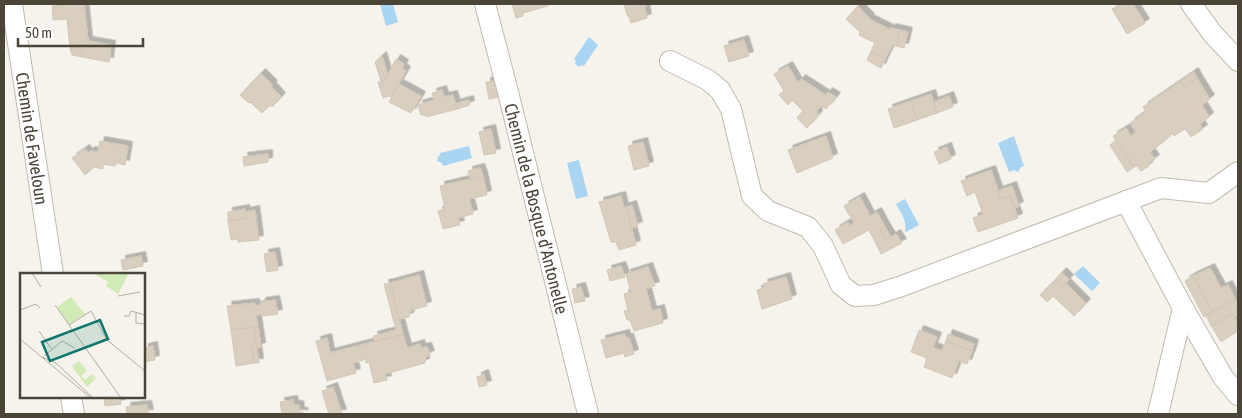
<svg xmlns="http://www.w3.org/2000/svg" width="1242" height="418" font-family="'Asap Condensed',sans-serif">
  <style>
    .water { fill: #a9d4f2 }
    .building { fill: #d8cfc1; stroke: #d3c7b4; filter: url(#shadow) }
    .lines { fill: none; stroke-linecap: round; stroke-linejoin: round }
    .minor-casing { stroke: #c2bbae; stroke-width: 22 }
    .minor { stroke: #fff; stroke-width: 20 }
    .labels { text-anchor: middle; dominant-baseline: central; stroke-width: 4; stroke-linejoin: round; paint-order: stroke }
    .street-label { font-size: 18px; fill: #4b4439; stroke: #fff }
    .inset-road { fill: none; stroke: #b2ada4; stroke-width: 1 }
    .view { fill: #0f766e; fill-opacity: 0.15; stroke: #0f766e; stroke-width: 2.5 }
    .inset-edge { fill: none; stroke: #4b4439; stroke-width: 2.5 }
  </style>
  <defs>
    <filter id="shadow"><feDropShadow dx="4.5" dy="-4.5" stdDeviation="0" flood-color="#0004"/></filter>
  </defs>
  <rect width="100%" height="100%" fill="#f6f3ec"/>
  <!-- water -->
  <path class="water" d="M380,4h13l5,18 -12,4z
    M589,37l9,8 -14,21 -2,-1 -3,2 -4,-3 1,-3 -2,-2z
    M1014,136l10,30 -3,1 -3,5 -4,-2 -5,2 -11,-29z
    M469,146l3,12 -29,8 -1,-3 -5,-2 1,-4 2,-2v-2z
    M579,160l9,36 -12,3 -9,-36z
    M905,199l14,26 -13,7 -1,-2c2,-10 -5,-18 -9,-26z
    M1083,266l17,17 -8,8 -18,-17z"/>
  <!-- building -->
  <path class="building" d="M84,4l4,37 23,4 -2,17 -27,-5v-6l-4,-4 -8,1 -3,-29 -14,1 -1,-14z
    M512,4h35l1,2 -25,7v3l-7,2z
    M624,4h21l1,3 -1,1 2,10 -16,5 -3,-8h-1z
    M1122,4h11l12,19 -18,11 -15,-25z
    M858,6l12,12 -1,1 22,11v-2l9,2 -4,16 -4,-1 -7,14 -14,-8 4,-8 -16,-8 1,-3 -14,-13z
    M900,30l8,2 -4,16 -8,-2z
    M744,40l5,16 -20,6 -5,-16z
    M78,47l4,4v6l-10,-2 -2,-7z
    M871,51l14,8 -4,9 -14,-8z
    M382,56l5,17h2l-4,7 -4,1 -6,-19z
    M396,59l8,5 -2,4 4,3 -15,26 -2,-1 -6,2 -5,-16 7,-2z
    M788,66l10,17 3,-4 25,16 2,-3 8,5 -10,12 -4,-3 -5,5 1,4 -11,13 -10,-10 6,-7 -11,-11 -4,5 -9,-10 5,-4 -10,-17z
    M1194,72l3,6 -13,8 -3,-5z
    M261,73l12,12 -2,1 10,11 -9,10 -2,-2 -8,8 -12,-11 -1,1 -9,-8z
    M1197,78l13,21 -8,6 7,12 -9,7 3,5 -12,8 -6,-8 -11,7 -2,-2 -7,5 1,1 -16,12 5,7 -7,5 1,2 -8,5 -4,-5 -3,1 -21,-31 13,-8 5,8 5,-4 -6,-9 16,-11 -3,-5 38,-26 3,5z
    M498,81l2,16 -11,2 -3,-17z
    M399,84l22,12 -10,17 -22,-11z
    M442,90l2,7 9,-2 4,14 -31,8 -1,-2h-4l-3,-10 16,-5 -2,-7z
    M931,94l6,19 -20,7 -6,-19z
    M949,96l4,11 -16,6 -3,-11z
    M469,100l1,5 -13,4 -2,-5z
    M911,101l6,19 -23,8 -6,-19z
    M491,129l5,24 -12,2 -5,-23z
    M826,136l7,22 -36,15 -9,-23z
    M1116,140l18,27 -7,5 -17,-27z
    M100,141l28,5 -3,19 -9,-2 -1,3 -12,-2v5l-9,-2 -9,8 -13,-17 13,-9 3,4 3,-2 7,1z
    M643,142l6,24 -15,4 -6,-24z
    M947,147l4,12 -12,5 -5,-12z
    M268,154v8l-24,4 -1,-9z
    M480,168l3,8 -13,3 -2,-8z
    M991,170l10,29 9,-4 8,23 -40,14 -5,-14 10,-4 -8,-22 -8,4 -6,-15z
    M483,176l4,19 -18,4 4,15 -15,4 2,7 -17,4 -5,-18 7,-2 -5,-23z
    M1012,186l7,20 -5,2 -4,-13 -9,4 -3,-8z
    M621,196l3,12 2,-1 10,38 -17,5 -3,-8h-5l-12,-40z
    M860,197l10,19 7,-4 8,15 -5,2 6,11 10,-6 6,9 -21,11 -12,-24 -26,14 -8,-14 13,-8 2,4 4,-3 -10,-17z
    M632,205l6,21 -6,2 -6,-21z
    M245,209l1,10 -18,2v-9z
    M255,210l4,30 -21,2v-3l-7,1 -3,-19 18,-2 -1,-7z
    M885,227l6,10 -5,3 -6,-11z
    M275,252l3,18 -11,2 -3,-18z
    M141,256l2,10 -20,4 -2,-10z
    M621,266l4,11 -15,4 -3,-11z
    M648,267l7,19 -9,3 6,22 8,-2 3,14 -29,8 -4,-11h-3l-3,-9 4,-1 -4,-16 7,-2 -5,-18z
    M1210,268l11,20 7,-3 7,14 -23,13 -19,-36z
    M1062,272l7,7 -7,8 -7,-7z
    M419,275l8,31 -16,4 -2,7 -10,2 -9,-36z
    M1193,276l19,36 -8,5 -19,-36z
    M786,277l6,22 -30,10 -5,-19 8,-2 -2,-4z
    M1055,280l7,7 4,-4 20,20 -12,13 -21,-20 -6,6 -7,-7z
    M390,283l13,51 -28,8 -2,-6 23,-6 -12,-46z
    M581,287l4,14 -10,2 -3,-14z
    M1235,299l3,5v12l-3,1 -2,-3 -22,12 -5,-11z
    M275,300l3,14 -15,2 -1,-2 -6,1 2,11 -27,4 -4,-24 28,-3v3l6,-1v-3z
    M1233,314l5,9v8l-17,11 -10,-17z
    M258,326l3,21 -4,1 -3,-21z
    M254,327l3,21h-5l2,15 -18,3 -5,-36z
    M919,330l18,7 -4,10 9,4 4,-10 26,10 -5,13 -8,-3 -7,17 -28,-11 3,-9 -16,-6z
    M403,334l4,14 13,-4 1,4 6,-1 3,8 -5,2v6l-40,11 2,6 -13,3 -5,-21 -3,1v-4l-13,4 3,10 -29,8 -11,-40 11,-3 3,15z
    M625,334l1,4h3l5,16 -9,3 -1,-4 -18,5 -5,-18z
    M948,334l26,10 -2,7 -26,-10z
    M153,346l2,14 -11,2v-14z
    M252,348h5l2,15h-5z
    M484,374l3,11 -8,2 -2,-10z
    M333,387l9,27h-13l-7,-23z
    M104,397h16l1,7 -16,2z
    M293,400l1,5h5l1,7h3l1,2h-22l-2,-12z
    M147,405l2,9h-22l-1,-7z"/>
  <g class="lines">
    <defs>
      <g id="minor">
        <path id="s1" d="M12,4l41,270"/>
        <path id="s2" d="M485,4l22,84 81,326"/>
        <path d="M1191,4l21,29 26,28"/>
        <path d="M670,61l38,19 12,10 11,19 21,87 16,15 40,16 15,19 18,39 14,11 19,-1 28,-9 259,-98 48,5 29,-21"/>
        <path d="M1126,201l57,107 -25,106"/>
        <path d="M1183,308l40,69 15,18"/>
        <path d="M71,397l3,17"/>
      </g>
    </defs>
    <!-- minor casing -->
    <use href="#minor" class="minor-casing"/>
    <!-- minor -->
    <use href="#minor" class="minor"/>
  </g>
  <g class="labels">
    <!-- street labels -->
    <g class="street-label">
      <text stroke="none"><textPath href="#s1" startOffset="136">Chemin de Faveloun</textPath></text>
      <text stroke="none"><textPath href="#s2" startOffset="211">Chemin de la Bosque d'Antonelle</textPath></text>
    </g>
  </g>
  <!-- overview -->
  <g transform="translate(20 273)">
    <rect width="125" height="125" fill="#f6f3ec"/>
    <path d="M73,0h36l-11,21 -12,-8 2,-4zM51,24l14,17 -16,10 -12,-17zM59,88l8,10 -6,5 4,4 7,-6 4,4 -9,9 -15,-21z" fill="#d2eab5"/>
    <path class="inset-road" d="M12,0l9,14M98,23l22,-4M35,32l66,93M0,37l16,-6 4,4M116,40v10l9,1M104,43h5l2,-5 14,4M49,52l22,-14 16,29 38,31M19,58l13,19M0,66l71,59M24,83l18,-15 13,7M22,84l14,6 36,34"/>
    <path class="view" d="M80,47l8,19 -58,22 -8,-19z"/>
    <rect width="125" height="125" class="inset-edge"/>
  </g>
  <!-- border -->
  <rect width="1242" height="418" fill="none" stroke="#4b4439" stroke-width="10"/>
  <!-- scale -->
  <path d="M18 38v8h125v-8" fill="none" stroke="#4b4439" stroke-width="2.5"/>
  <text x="25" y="38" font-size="15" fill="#4b4439" stroke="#ffffff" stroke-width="4" paint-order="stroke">50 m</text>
</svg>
